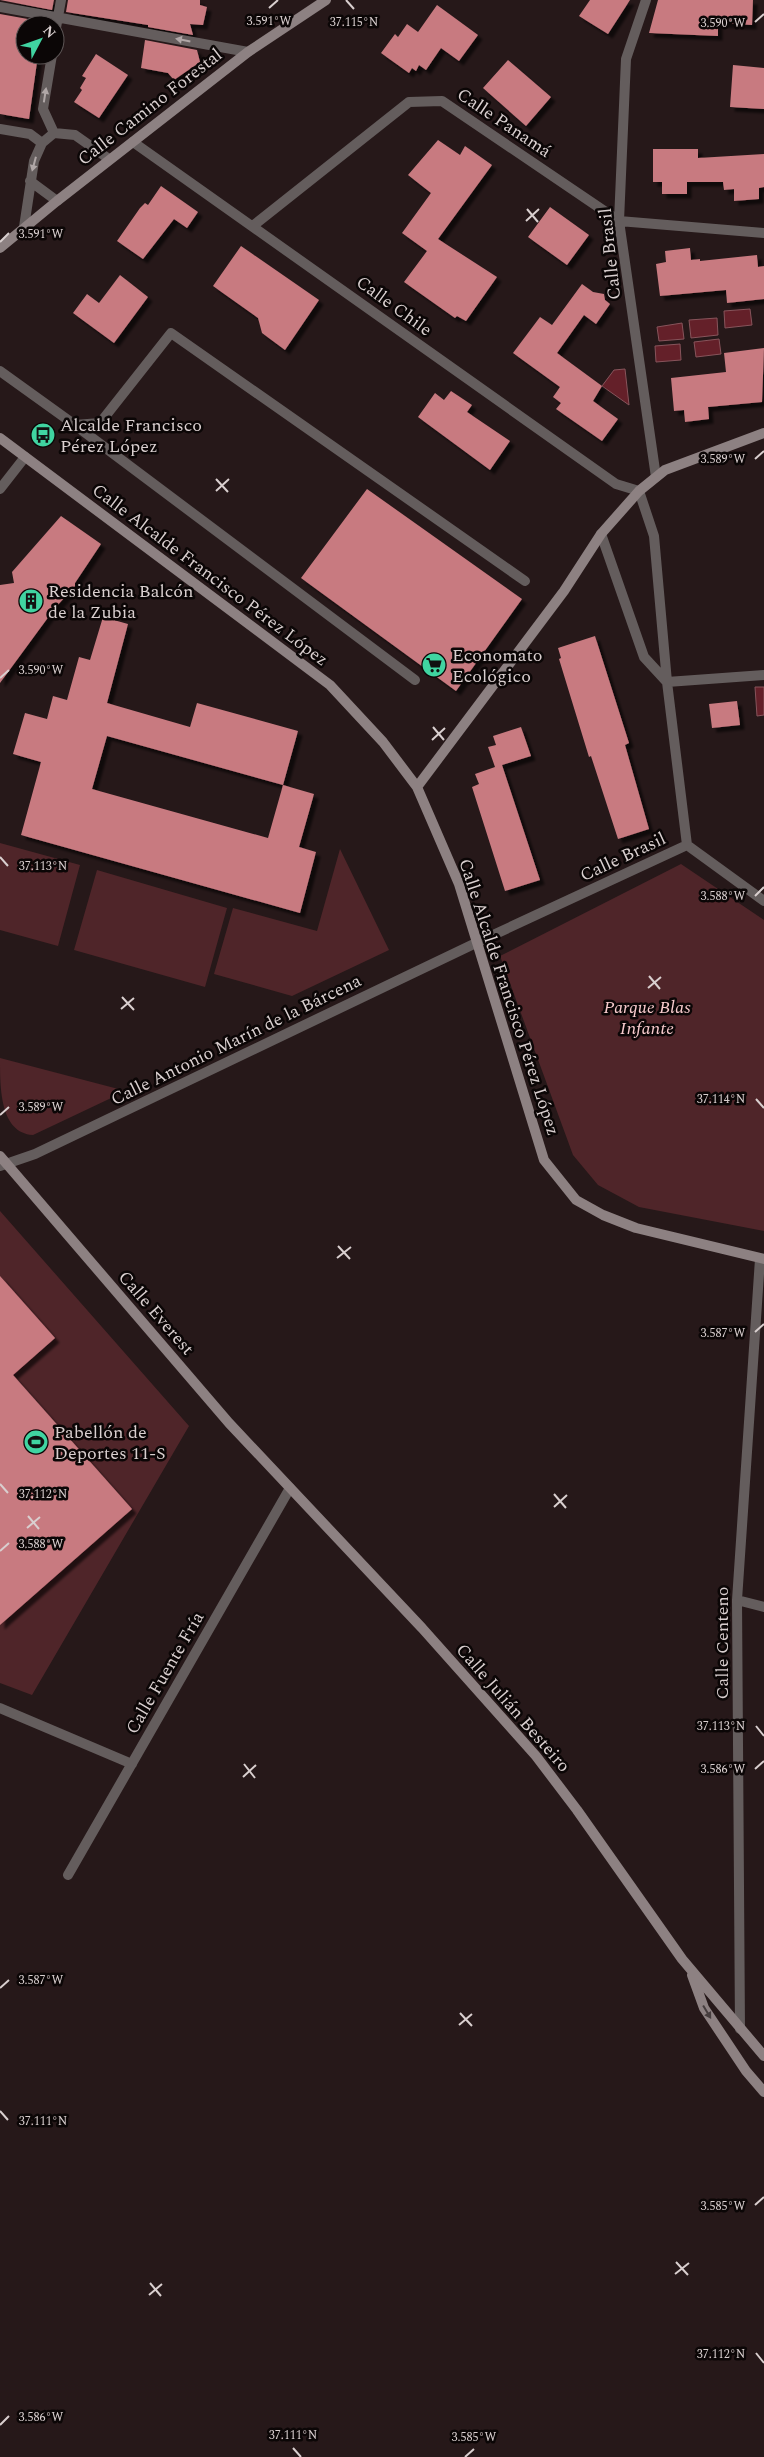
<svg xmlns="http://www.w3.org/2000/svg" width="764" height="2457" font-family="Spectral,serif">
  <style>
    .green { fill: #4f2529 }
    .water { fill: #642029; stroke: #87545b }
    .building { fill: #c87a80; fill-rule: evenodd; filter: url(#shadow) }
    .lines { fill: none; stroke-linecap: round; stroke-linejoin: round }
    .lane { stroke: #645d5d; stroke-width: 10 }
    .street { stroke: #645d5d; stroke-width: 10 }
    .secondary { stroke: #8d8182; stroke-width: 10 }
    .oneway { fill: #b0a7a7 }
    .oneway2 { fill: #463d3e }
    .ticks { fill: none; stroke: #d9cfcf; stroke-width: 2 }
    .labels { text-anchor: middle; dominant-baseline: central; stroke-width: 5; stroke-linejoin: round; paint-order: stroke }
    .street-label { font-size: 18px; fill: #d9cfcf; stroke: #0b0606 }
    .poi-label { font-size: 18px; fill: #d9cfcf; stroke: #0b0606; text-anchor: start }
    .park-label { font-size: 18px; font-style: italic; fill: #f8cbcd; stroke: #0b0606 }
    .ticks-label { font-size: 12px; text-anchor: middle; fill: #d9cfcf; stroke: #0b0606; stroke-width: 5; stroke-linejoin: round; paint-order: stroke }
  </style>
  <defs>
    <filter id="shadow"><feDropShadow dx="4.5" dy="4.5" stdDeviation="1" flood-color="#0009"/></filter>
  </defs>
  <rect width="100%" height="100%" fill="#261819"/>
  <!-- green -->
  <path class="green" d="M0,843l80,22 -22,81 -58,-16z
    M340,849l49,101 -97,46 -78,-22 19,-66 84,23z
    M681,864l83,56v311l-125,-24 -41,-22 -25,-30 -73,-199z
    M97,870l130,38 -22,79 -131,-37z
    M0,1058l126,33 -93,44c-33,-2 -33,-47 -33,-77z
    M0,1211l189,215 -157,269 -32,-12z"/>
  <!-- water -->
  <path class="water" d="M750,309l2,16 -27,3 -1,-17z
    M717,318l1,17 -27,3 -2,-18z
    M682,323l2,16 -25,2 -2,-14z
    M719,339l2,15 -25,3 -2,-15z
    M680,344l1,16 -25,2 -1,-16z
    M625,369l4,36 -27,-19 12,-16z
    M755,687h9v28l-7,1z"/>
  <!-- building -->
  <path class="building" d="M0,0h54l-2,10z
    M68,0h132v5l7,2 -4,18 -13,-1 3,11 -45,-8v-2l-82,-13z
    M590,0h40l-22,34 -29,-18z
    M658,0h95l-1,25 -34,-2v13l-69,-3z
    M437,5l41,30 -19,26 -18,-13 -15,22 -7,-5 -3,6 -4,-3 -3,5 -28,-20 14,-19 3,3 9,-13 11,8z
    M0,14l50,9 -1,2h-24v30h13l-9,64 -29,-5z
    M145,40l52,10 3,12 -26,18 -6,-7 -27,-5z
    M96,54l32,21 -29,43 -25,-16 8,-12 -2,-2 6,-10 -4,-2z
    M508,60l43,37 -25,29 -43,-38z
    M733,65l31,3v41l-34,-2z
    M438,140l22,15 5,-9 27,19 -54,74 59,38 -31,44 -9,-5 -2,2 -51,-36 23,-31 -25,-18 29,-40 -23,-18z
    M653,149h45v9l66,-4v33l-5,1v11l-25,2v-12l-10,1 -1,-8h-36v12h-25v-12h-9z
    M161,186l37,26 -11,16 -13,-9 -31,40 -26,-18 23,-33 5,-5 3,2z
    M550,207l39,28 -22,30 -39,-28z
    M241,246l78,54 -34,50 -23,-17 -4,-15 -45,-32z
    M690,248l1,12 9,-1v2l57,-6 1,12 6,-1v33l-37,4 -1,-13 -66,6 -4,-32 10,-2 -1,-11z
    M120,275l28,22 -34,46 -41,-30 14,-19 12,9z
    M582,284l11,8 11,2 1,6 5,4 -14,20 -12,-9 -27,38 45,33 -9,15 25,18 -16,22 -46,-32 5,-6 -8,-6 7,-10 -47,-34 27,-36 12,8z
    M764,348l-2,54 -54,5 1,12 -24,3 -1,-12 -10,1 -3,-33 55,-6 -2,-19z
    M451,391l21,14 -5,7 43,29 -20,29 -72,-53 17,-24 9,7z
    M367,489l155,110 -66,92 -155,-113z
    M61,516l40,28 -26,39v3l-20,22 -55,75v-98l14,-2 -2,-11z
    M103,617l25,7 -21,79 83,24 7,-24 101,28 -15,54 31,9 -15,53 17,5 -16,61 -279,-78 20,-73 -28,-8 12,-41 22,6 6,-23 14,4 12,-43 11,3zM107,736l176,49 -15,53 -176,-49z
    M595,636l34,107 -4,2 24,84 -31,10 -27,-83 -2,1 -30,-98 2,-1 -3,-10z
    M737,701l3,24 -28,3 -3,-24z
    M521,727l10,29 -29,9 38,115 -35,11 -33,-104 7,-3 -4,-10 20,-7 -7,-20 8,-2 -3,-9z
    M0,1276l55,62 -42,37 119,134 -132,116z"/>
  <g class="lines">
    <!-- lane -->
    <path class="lane" d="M0,371l75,54 25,-2 71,-90 354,248
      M75,425l340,255"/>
    <!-- street -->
    <path class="street" d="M646,0l-20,59 -7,162 37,256
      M0,7l248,45
      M55,33l6,-33
      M52,55l-9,54 11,24
      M0,129l30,5 12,9
      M30,181l27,20
      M254,225l155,-123 33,-1 177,120 145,12
      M24,227l10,-66 8,-18 12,-10 21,2 34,24
      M0,489l25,-32
      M601,534l43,123 23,25 97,-7
      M687,845l77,56
      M0,1166l35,-12 443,-212 209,-97 -20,-163 -13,-146 -15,-45 -23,-7 -483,-342
      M737,1600l27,7
      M0,1708l132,56
      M68,1875l222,-387
      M740,2029l-3,-429 23,-341"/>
    <!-- secondary -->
    <path class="secondary" d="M0,248l57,-47 191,-149 78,-52
      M0,438l330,247 53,57 34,45 42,97 85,276 32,40 27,15 33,13 128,31
      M417,787l147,-196 37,-57 38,-43 26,-21 99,-37
      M0,1156l229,267 193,205 114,128 41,54 105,149 82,97
      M692,1975l12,33 42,63 18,21"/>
  </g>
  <!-- one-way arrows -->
  <defs><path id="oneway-solid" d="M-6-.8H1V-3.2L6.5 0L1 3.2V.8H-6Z" transform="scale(1.25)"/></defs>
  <g class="oneway">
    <use href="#oneway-solid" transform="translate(183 40) rotate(-169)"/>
    <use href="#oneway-solid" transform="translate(45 95) rotate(-81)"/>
    <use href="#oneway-solid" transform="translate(34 164) rotate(105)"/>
  </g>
  <use class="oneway2" href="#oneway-solid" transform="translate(707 2012) rotate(59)"/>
  <!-- ticks -->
  <path class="ticks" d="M346,0l8,9M269,8l9,-8M755,22l9,-8M527,209l11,13M526,221l13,-12M0,242l9,-9M755,459l9,-8M216,479l12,13M216,491l13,-12M0,678l9,-8M433,727l11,13M432,740l13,-12M0,857l8,9M755,896l9,-9M649,976l11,13M648,988l13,-11M122,997l12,13M121,1009l13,-11M756,1099l8,9M0,1115l9,-8M338,1246l12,13M337,1258l14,-11M755,1332l9,-8M0,1484l8,9M554,1494l12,14M554,1507l13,-12M28,1516l11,13M27,1528l13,-11M0,1551l9,-8M756,1726l8,10M244,1764l11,14M755,1769l9,-8M243,1777l13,-12M0,1988l9,-8M460,2013l12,13M459,2025l13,-11M0,2111l8,9M755,2205l9,-8M676,2262l12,13M675,2274l14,-11M150,2283l11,13M149,2295l13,-11M756,2353l8,10M0,2425l9,-9M293,2448l8,9M465,2457l9,-8"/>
  <!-- icons -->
  <defs>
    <symbol id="bus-disc" viewBox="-11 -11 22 22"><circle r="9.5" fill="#40d4a1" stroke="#0b0606"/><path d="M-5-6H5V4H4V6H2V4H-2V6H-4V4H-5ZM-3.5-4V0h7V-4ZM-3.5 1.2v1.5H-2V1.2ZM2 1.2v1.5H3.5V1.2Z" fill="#111"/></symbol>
    <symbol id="building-disc" viewBox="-11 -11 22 22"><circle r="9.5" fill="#40d4a1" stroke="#0b0606"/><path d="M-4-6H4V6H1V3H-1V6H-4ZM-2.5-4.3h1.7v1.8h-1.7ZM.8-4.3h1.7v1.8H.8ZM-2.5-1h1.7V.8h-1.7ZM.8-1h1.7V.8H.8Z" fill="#111"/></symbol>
    <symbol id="supermarket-disc" viewBox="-11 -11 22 22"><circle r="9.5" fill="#40d4a1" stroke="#0b0606"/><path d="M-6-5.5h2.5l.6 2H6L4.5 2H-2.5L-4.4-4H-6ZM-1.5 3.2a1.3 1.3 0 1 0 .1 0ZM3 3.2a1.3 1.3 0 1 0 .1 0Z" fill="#111"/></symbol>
    <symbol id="stadium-disc" viewBox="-11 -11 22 22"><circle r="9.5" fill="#40d4a1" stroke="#0b0606"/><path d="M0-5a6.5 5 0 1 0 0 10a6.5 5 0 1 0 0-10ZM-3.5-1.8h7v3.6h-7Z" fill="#111"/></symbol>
  </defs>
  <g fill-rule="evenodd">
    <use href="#bus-disc" x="29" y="421" width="28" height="28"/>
    <use href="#building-disc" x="17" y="587" width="28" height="28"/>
    <use href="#supermarket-disc" x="420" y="651" width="28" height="28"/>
    <use href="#stadium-disc" x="22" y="1428" width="28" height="28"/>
  </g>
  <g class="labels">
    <!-- street labels -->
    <g class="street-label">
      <text transform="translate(150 107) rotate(-38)">Calle Camino Forestal</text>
      <text transform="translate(504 123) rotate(34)">Calle Panamá</text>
      <text transform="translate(610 254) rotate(-96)">Calle Brasil</text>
      <text transform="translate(394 306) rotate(36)">Calle Chile</text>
      <text transform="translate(210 575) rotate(37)">Calle Alcalde Francisco Pérez López</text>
      <text transform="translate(623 857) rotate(-25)">Calle Brasil</text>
      <text transform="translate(509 997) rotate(72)">Calle Alcalde Francisco Pérez López</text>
      <text transform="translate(236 1040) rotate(-26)">Calle Antonio Marín de la Bárcena</text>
      <text transform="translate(156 1313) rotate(49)">Calle Everest</text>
      <text transform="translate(722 1643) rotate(-90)">Calle Centeno</text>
      <text transform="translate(165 1673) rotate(-60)">Calle Fuente Fría</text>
      <text transform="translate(513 1708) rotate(49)">Calle Julián Besteiro</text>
    </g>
    <!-- poi labels -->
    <g class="poi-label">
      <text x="60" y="425">Alcalde Francisco<tspan x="60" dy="21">Pérez López</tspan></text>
      <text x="48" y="591">Residencia Balcón<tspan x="48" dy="21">de la Zubia</tspan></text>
      <text x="452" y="655">Economato<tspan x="452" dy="21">Ecológico</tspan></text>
      <text x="54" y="1432">Pabellón de<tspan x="54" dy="21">Deportes 11-S</tspan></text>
    </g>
    <!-- park labels -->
    <g class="park-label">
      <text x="647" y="1007">Parque Blas<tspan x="647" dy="21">Infante</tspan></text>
    </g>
  </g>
  <g class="ticks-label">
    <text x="269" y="25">3.591°W</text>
    <text x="354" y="26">37.115°N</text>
    <text x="723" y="27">3.590°W</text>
    <text x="41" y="238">3.591°W</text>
    <text x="723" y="463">3.589°W</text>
    <text x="41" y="674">3.590°W</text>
    <text x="43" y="870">37.113°N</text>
    <text x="723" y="900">3.588°W</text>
    <text x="721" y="1103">37.114°N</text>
    <text x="41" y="1111">3.589°W</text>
    <text x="723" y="1337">3.587°W</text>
    <text x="43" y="1498">37.112°N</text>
    <text x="41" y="1548">3.588°W</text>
    <text x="721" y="1730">37.113°N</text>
    <text x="723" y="1773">3.586°W</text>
    <text x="41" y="1984">3.587°W</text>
    <text x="43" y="2125">37.111°N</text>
    <text x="723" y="2210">3.585°W</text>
    <text x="721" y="2358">37.112°N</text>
    <text x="41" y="2421">3.586°W</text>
    <text x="293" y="2439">37.111°N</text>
    <text x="474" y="2441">3.585°W</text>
  </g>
  <!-- north arrow -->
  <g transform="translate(40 40) rotate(49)"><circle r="24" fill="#0b0606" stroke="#5d5656"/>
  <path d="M0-4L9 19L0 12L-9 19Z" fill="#40d4a1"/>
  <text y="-8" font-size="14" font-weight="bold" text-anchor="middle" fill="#d9cfcf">N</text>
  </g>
</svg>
